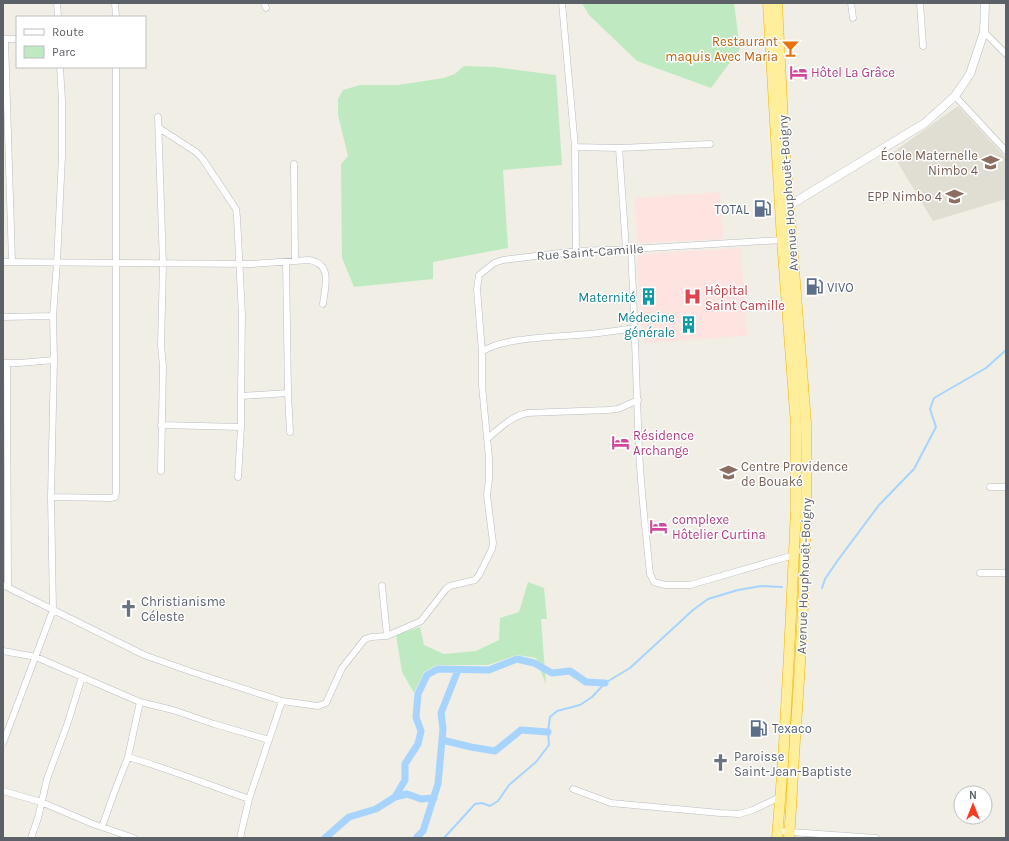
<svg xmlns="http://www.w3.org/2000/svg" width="1009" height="841" font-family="Karla,sans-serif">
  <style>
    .education { fill: #e0ded3 }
    .medical { fill: #fee4e0 }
    .green { fill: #bfeac1 }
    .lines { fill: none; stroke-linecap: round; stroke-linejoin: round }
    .stream { stroke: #a6d4ff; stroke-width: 2 }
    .canal { stroke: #a6d4ff; stroke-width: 7 }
    .minor-casing { stroke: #b9bcc2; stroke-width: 7 }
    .tertiary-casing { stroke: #b9bcc2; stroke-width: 9 }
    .trunk-casing { stroke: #f5b300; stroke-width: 11 }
    .minor { stroke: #fff; stroke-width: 6 }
    .tertiary { stroke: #fff; stroke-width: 8 }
    .trunk { stroke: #ffee9c; stroke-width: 10 }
    .labels { text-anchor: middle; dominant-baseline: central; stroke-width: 3; stroke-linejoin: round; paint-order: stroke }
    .food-label { font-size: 13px; fill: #c56008; stroke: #fff; text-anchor: end }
    .hotel-label { font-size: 13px; fill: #b23c85; stroke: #fff; text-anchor: start }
    .education-label { font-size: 13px; fill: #785e54; stroke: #fff; text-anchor: end }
    .street-label { font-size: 13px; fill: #5c6167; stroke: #fff }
    .service-label { font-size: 13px; fill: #4e5e75; stroke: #fff; text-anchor: start }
    .health-label { font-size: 13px; fill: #be3a42; stroke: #fff; text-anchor: start }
    .culture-label { font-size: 13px; fill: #0d838f; stroke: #fff; text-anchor: end }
    .worship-label { font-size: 13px; fill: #5b616d; stroke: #fff; text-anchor: start }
  </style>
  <rect width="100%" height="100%" fill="#f0eee5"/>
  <!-- education -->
  <path class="education" d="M958,106l48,52v41l-73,22 -41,-68z"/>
  <!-- medical -->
  <path class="medical" d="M720,192l4,47 -85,4 -2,-4 -2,-41z
    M741,248l6,88 -104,7 -6,-85 3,-4z"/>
  <!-- green -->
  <path class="green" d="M582,3h152l6,46 -29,39 -74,-27 -48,-46z
    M464,66l30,1 62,8 6,90 -59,5 5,78 -75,14v17l-79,8 -12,-29 -1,-94 7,-8 -10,-41v-16l5,-9 17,-5h38l46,-7 11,-4z
    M528,582l16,6 3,31h-6l5,66 -10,-27 -19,-3 -29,10h-51l-13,7 -10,21 -12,-21 -6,-37 24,-8 4,18 20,9 32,-3 23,-11 1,-22 19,-6z"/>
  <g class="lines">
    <!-- stream -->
    <path class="stream" d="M822,588l3,-9 13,-19 41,-55 35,-36 22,-42 -6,-18 4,-11 52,-30 20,-18
      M444,838l31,-34 7,-1 8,3 8,-5 11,-16 27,-23 13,-17 -1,-13 2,-15 7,-6 23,-6 12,-8 13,-14 25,-15 63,-58 15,-11 30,-9 23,-4 21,1"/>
    <!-- canal -->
    <path class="canal" d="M442,740l29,7 24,4 26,-21 27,2
      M395,797l10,-17v-16l13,-20 3,-13 -5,-14 2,-23 9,-19 11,-6 51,1 28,-11 17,4 18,10 18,-2 16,11 19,1
      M325,838l24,-21 27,-8 19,-12 12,-3 14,5 13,-1
      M419,838l-2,-1 6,-6 15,-47 5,-55 -2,-16 17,-43"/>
    <defs>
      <path id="minor" d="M57,3l1,14
        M115,3l1,14
        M264,3l2,5
        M562,3l13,144 1,104
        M851,3l2,15
        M920,3l3,43
        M984,32l22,22
        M3,39h14
        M5,39l7,223
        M955,96l51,55
        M158,117l5,147 -2,82 2,20 -2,105
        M159,128l37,24 6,6 34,51 1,8 5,98 -1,81v31l-3,50
        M575,147l44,1 91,-4
        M619,148l7,101
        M294,164l1,97
        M631,249c3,59 5,118 7,176 1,50 7,99 12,149l4,8 11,3h25l104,-30
        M3,262l249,2 57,-4c24,4 16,26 14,44
        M286,262l2,131 2,39
        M3,317l50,-1
        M482,352c17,-14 71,-15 94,-17 19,-1 39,-4 58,-7
        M3,363h16l35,-3
        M7,363l1,224
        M241,396l47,-3
        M161,425l80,2
        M487,439c13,-11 23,-22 40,-26l80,-3 11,-1 20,-9
        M990,487h16
        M51,497l60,1 4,-1 1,-4v-426
        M980,573h26
        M3,585l141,70 48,17 90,29 36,5 8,-3 16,-35 23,-29 6,-2 16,-1 34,-15 25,-32 4,-3 25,-6 4,-5 13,-26 1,-6 -6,-48 2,-15v-22l-7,-72v-34l-5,-63 2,-14 15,-12 9,-3 73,-9 55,-2 151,-9
        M382,586l5,50
        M3,651l33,6 104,45 33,8 41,14 55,16
        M3,743l50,-133 -2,-113 3,-137 -1,-44 4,-54 5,-106v-55l-2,-34
        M128,757c41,12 81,28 121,42
        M573,789l38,14 109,10 19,1 14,-4 27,-13
        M3,791l38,11 52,22 41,14
        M102,827l12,-34 14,-36 12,-55
        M777,831l99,7
        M31,838l7,-20 9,-39 20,-54 15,-48
        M240,838l9,-39 33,-98"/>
      <path id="tertiary" d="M785,208l140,-85 30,-27 15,-22 14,-42 1,-29"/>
      <path id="trunk" d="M768,3l14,237 14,185v85l-7,145 -6,108 -6,75
        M777,3l7,138 22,282c2,102 -3,202 -10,303 -3,37 -4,75 -7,112"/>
    </defs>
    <!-- minor casing -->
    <use href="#minor" class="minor-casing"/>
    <!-- tertiary casing -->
    <use href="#tertiary" class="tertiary-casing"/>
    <!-- trunk casing -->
    <use href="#trunk" class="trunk-casing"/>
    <!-- minor -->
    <use href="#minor" class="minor"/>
    <!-- tertiary -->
    <use href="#tertiary" class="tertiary"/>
    <!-- trunk -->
    <use href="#trunk" class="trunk"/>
  </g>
  <!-- icons -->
  <defs>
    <symbol id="bar-bare" viewBox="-9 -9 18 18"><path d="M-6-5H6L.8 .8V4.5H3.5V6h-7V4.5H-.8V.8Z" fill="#e8710a" stroke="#fff" stroke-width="2.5" paint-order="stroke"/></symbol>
    <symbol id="hotel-bare" viewBox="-9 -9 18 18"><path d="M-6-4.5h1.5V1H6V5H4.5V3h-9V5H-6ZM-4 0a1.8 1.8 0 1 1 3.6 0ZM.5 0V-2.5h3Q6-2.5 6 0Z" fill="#d1479c" stroke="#fff" stroke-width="2.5" paint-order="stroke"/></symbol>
    <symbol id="school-bare" viewBox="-9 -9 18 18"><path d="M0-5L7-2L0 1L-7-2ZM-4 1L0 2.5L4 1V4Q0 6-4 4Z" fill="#8d6e63" stroke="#fff" stroke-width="2.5" paint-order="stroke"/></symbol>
    <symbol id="fuel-bare" viewBox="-9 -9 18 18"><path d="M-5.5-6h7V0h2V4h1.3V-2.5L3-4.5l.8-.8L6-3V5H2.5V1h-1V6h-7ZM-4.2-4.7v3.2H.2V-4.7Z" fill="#5c6f8a" stroke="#fff" stroke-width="2.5" paint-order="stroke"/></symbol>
    <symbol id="building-bare" viewBox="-9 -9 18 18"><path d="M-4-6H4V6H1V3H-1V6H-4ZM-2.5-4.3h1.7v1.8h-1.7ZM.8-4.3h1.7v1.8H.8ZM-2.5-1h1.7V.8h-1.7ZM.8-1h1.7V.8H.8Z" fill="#0f9aa8" stroke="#fff" stroke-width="2.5" paint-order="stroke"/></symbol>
    <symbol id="hospital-bare" viewBox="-9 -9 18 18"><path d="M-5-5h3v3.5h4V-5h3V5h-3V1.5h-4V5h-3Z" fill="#e0444e" stroke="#fff" stroke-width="2.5" paint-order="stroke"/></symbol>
    <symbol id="university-bare" viewBox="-9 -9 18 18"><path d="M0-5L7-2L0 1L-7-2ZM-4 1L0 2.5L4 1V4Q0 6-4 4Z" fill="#8d6e63" stroke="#fff" stroke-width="2.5" paint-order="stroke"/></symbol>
    <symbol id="church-bare" viewBox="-9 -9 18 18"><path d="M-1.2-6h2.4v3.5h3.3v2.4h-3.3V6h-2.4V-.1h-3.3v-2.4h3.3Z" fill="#6b7280" stroke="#fff" stroke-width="2.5" paint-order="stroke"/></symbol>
  </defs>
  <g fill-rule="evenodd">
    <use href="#bar-bare" x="778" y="36" width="25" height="25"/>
    <use href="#hotel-bare" x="786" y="60" width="25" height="25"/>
    <use href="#school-bare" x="978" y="150" width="25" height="25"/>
    <use href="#school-bare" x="942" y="184" width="25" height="25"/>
    <use href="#fuel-bare" x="750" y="196" width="25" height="25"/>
    <use href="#fuel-bare" x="802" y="274" width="25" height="25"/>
    <use href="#building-bare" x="636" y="284" width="25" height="25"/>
    <use href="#hospital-bare" x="680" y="284" width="25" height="25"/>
    <use href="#building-bare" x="676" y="312" width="25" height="25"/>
    <use href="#hotel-bare" x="608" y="430" width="25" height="25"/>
    <use href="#university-bare" x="716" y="460" width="25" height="25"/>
    <use href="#hotel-bare" x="646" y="514" width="25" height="25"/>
    <use href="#church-bare" x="116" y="596" width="25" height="25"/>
    <use href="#fuel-bare" x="746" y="716" width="25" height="25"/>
    <use href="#church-bare" x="708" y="750" width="25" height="25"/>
  </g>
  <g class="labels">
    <!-- food labels -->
    <g class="food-label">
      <text x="778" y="41">Restaurant<tspan x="778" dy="15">maquis Avec Maria</tspan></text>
    </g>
    <!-- hotel labels -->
    <g class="hotel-label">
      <text x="811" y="72">Hôtel La Grâce</text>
      <text x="633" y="435">Résidence<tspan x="633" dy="15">Archange</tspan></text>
      <text x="672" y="519">complexe<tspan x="672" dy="15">Hôtelier Curtina</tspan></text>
    </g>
    <!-- education labels -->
    <g class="education-label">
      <text x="978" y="155">École Maternelle<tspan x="978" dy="15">Nimbo 4</tspan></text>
      <text x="942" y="196">EPP Nimbo 4</text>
      <text x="741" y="466" text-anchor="start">Centre Providence<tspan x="741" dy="15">de Bouaké</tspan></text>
    </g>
    <!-- street labels -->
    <g class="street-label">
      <text transform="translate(788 193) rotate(-94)">Avenue Houphouët-Boigny</text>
      <text transform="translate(590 252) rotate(-4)">Rue Saint-Camille</text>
      <text transform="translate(804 576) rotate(-88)">Avenue Houphouët-Boigny</text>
    </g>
    <!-- service labels -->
    <g class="service-label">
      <text x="749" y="209" text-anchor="end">TOTAL</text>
      <text x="827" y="287">VIVO</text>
      <text x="772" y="728">Texaco</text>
    </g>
    <!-- health labels -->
    <g class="health-label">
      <text x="705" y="290">Hôpital<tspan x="705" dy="15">Saint Camille</tspan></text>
    </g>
    <!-- culture labels -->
    <g class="culture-label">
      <text x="636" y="297">Maternité</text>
      <text x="675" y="317">Médecine<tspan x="675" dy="15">générale</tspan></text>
    </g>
    <!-- worship labels -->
    <g class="worship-label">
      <text x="141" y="601">Christianisme<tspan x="141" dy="15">Céleste</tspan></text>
      <text x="734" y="756">Paroisse<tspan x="734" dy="15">Saint-Jean-Baptiste</tspan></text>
    </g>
  </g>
  <!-- border -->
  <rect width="1009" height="841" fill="none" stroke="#5c6167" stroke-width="8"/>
  <!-- legend -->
  <rect x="16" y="16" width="130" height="52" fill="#ffffff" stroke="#bec0c2"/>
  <rect x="24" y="29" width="20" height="6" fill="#ffffff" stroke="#bec0c2"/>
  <text x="52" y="36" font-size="12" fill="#5c6167">Route</text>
  <rect x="24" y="46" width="20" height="12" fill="#bfeac1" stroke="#bec0c2"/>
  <text x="52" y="56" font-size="12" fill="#5c6167">Parc</text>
  <!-- north arrow -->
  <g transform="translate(973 805)"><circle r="19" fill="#ffffff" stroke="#bec0c2"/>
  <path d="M0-3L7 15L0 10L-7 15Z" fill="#fa3c21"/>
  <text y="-6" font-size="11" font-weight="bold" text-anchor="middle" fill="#5c6167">N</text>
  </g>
</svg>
